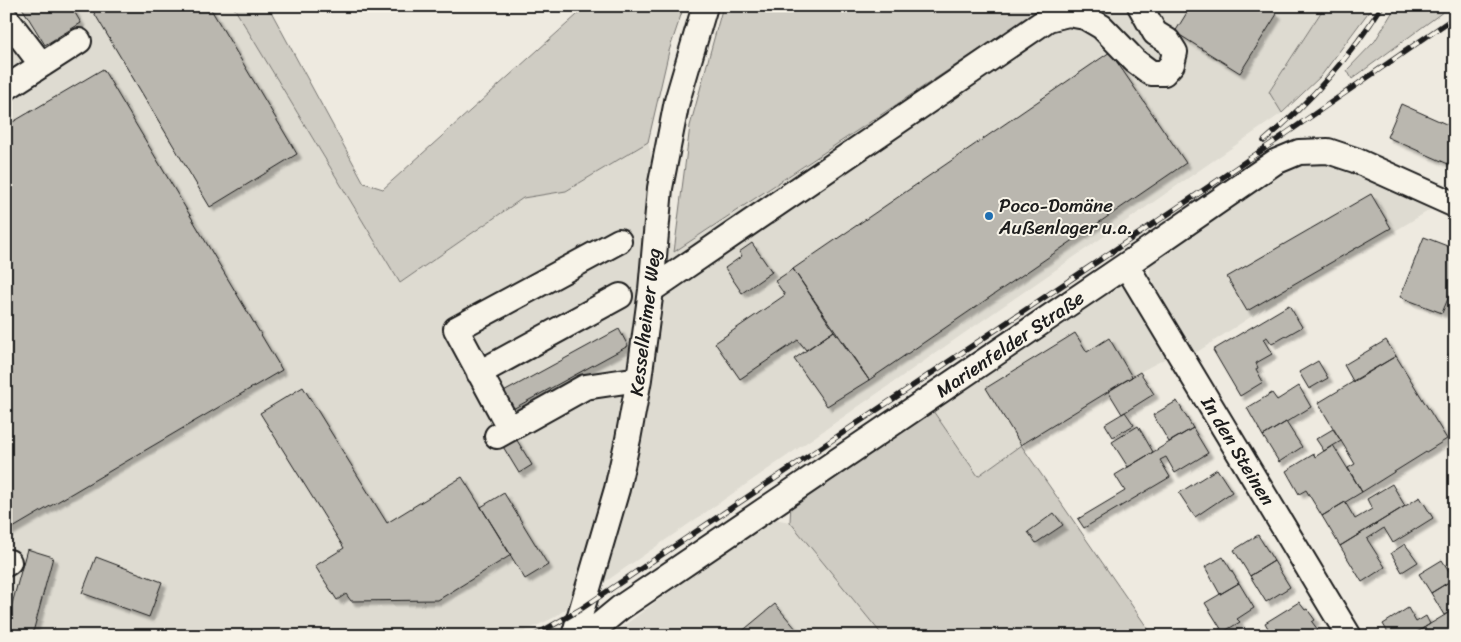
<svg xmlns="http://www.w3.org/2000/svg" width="1461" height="642" font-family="Sriracha,sans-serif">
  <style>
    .built { fill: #dedbd1 }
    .green { fill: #cfccc3; stroke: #767470 }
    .building { fill: #bab7af; stroke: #1c1c1c; filter: url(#shadow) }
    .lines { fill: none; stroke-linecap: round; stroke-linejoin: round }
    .minor-casing { stroke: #1c1c1c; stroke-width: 28 }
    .minor { stroke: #f7f3e8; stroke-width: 24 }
    .rail-casing { stroke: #1c1c1c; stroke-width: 5.5 }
    .rail { stroke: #f7f3e8; stroke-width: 4; stroke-dasharray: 11; stroke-linecap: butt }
    .poi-dot { fill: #1f6fb2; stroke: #f7f3e8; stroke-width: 2 }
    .labels { text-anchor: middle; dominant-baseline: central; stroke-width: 4; stroke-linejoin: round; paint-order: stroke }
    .poi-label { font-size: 19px; fill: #1c1c1c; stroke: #f7f3e8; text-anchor: start }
    .street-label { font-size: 19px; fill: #1c1c1c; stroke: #f7f3e8 }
  </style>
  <defs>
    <filter id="shadow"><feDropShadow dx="4.5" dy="4.5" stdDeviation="1" flood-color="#0004"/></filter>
  </defs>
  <rect width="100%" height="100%" fill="#eeeae0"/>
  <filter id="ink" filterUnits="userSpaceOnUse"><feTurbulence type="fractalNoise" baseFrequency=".02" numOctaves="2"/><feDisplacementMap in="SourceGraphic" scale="10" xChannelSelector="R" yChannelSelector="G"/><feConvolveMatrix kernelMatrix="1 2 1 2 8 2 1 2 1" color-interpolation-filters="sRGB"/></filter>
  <g filter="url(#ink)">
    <!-- built -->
    <path class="built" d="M6,6h227l167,277 123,-85 43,-7 82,-49 26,110 371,-246h280l-56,85 13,22 -729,505 -38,18h-509z
      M1321,163l48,15 66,29 -186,111 -55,36 -44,-76v-17l137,-93z
      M1126,284l46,71 -32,17 -119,73 -43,31 -45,-65 179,-126z
      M775,519l15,3 93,114h-273l154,-115z"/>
    <!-- green -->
    <path class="green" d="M233,6h35l96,177 19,6 204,-183h97l-15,45 -21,91 -82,49 -43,7 -123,85z
      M723,6h322l-371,246 16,-126z
      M1325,6h48l-52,70 -39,37 -13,-21z
      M1396,6h55l-99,73 -5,-9 28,-29z
      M933,411l45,65 43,-31 132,191h-270l-93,-114 1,-19z"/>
    <!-- building -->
    <path class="building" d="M21,6h50l10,17 -36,22z
      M90,6h119l88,148 -87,53z
      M1191,6h74l12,8 -37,59 -65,-41z
      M1110,52l76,111 -317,217 -76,-111z
      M103,69l179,301 -276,162v-406z
      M1401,104l54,24v39l-68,-30z
      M1371,194l20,34 -144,83 -20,-34z
      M1424,237l31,12v33l-13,31 -42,-16z
      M752,243l20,29 -30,21 -17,-25 17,-12 -3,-4z
      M793,269l41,62 -28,19 -8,-10 -58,39 -25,-36 70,-48 -10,-14z
      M1289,305l13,22 -30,17 -5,-7 -4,2 9,15 -16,9 2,5 -2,1 7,13 -23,14 -27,-46z
      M619,329l9,17 -119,65 -9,-17z
      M834,331l35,49 -42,26 -33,-47z
      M1075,333l12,19 22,-14 23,39 -111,68 -35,-57z
      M1386,340l10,16 -43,25 -9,-16z
      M1455,342v17l-7,-3z
      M1396,356l51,83 -85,53 -14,-24 7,-4 -37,-61z
      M1318,361l10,17 -19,11 -10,-17z
      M1140,372l14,22 -32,20 -14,-23z
      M1299,386l12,21 -48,29 -16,-28 25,-15 5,7z
      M303,387l84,136 75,-46 49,78 -73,45 -87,1 -5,-7 -9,6 -22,-34 29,-18 -84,-135z
      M1177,401l16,27 -24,14 -16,-27z
      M1125,412l9,13 -21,12 -8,-13z
      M1286,422l16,25 -23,15 -16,-26z
      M1138,426l15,26 -25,15 -16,-25z
      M1193,428l15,25 -33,20 -9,-16 -6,3 10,17 -86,51 -6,-9 47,-28 -10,-16z
      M1333,429l8,12 -17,10 -8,-12z
      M515,437l17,28 -13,8 -17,-28z
      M1333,445l29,47 -40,24 -16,-26 -7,4 -13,-23 28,-17 1,3z
      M1217,469l15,23 -37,25 -16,-24z
      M1392,484l13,22 -65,40 -18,-30 23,-14 10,17 17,-10 -5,-10z
      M504,493l44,72 -23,14 -44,-72z
      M1420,497l13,21 -40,25 -9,-15 -17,11 18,28 -23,15 -22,-36z
      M1054,513l9,12 -27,18 -8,-11z
      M1258,535l16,26 -24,15 -16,-26z
      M1405,544l13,18 -16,10 -11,-19z
      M27,549l26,8 -21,79h-26v-10z
      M96,557l66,25 -13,35 -67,-24z
      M1223,557l16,26 -19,11 -15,-27z
      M1442,560l12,19 -23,14 -12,-19z
      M1274,561l16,26 -24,15 -16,-26z
      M1455,578v31l-11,6 -13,-22z
      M1239,583l15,25 -17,11 3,3 -17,10 -18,-29z
      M1299,602l6,8 2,-1 8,11 -3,2 6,8 -9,6h-41l1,-6 -4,-7z
      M775,604l27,32h-60l-2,-3z
      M1408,608l8,14 10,-6 4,8 -19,12h-21l-7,-12z
      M1455,609v27h-44l19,-12z"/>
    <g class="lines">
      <defs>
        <path id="minor" d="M6,18l36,47
          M6,88l73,-47
          M1126,265l223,371
          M651,290l397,-271 20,-5 17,3 17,10 33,34 16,12h13l8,-9 3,-12 -7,-11 -13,-8 -15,-27
          M479,373l141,-77
          M510,429l-54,-100 163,-88
          M497,436l88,-49 54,-8
          M6,564l3,-2
          M574,636l43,-147 11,-50 11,-60 12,-89 9,-102 17,-87 28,-95
          M586,636l34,-28 506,-343 149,-103 24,-10 29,-1 27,9 100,45"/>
      </defs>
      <!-- minor casing -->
      <use href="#minor" class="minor-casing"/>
      <!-- minor -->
      <use href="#minor" class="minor"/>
      <defs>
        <path id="rail" d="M1264,141c46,-39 86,-84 118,-135
          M534,636l47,-27 642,-432 232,-160"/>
      </defs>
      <!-- rail casing -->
      <use href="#rail" class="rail-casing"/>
      <!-- rail -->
      <use href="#rail" class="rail"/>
    </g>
  </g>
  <!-- markers -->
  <circle class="poi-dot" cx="989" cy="216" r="5"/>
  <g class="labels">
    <!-- poi labels -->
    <g class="poi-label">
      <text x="999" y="205">Poco-Domäne<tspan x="999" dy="22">Außenlager u.a.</tspan></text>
    </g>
    <!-- street labels -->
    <g class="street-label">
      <text transform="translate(645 322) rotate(-83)">Kesselheimer Weg</text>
      <text transform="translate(1010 344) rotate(-34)">Marienfelder Straße</text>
      <text transform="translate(1238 451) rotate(59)">In den Steinen</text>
    </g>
  </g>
  <!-- margin -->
  <rect width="1461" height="642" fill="none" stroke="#f7f3e8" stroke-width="25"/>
  <rect x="12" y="12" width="1436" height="617" fill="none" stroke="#1c1c1c" stroke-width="2" filter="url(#ink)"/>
</svg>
